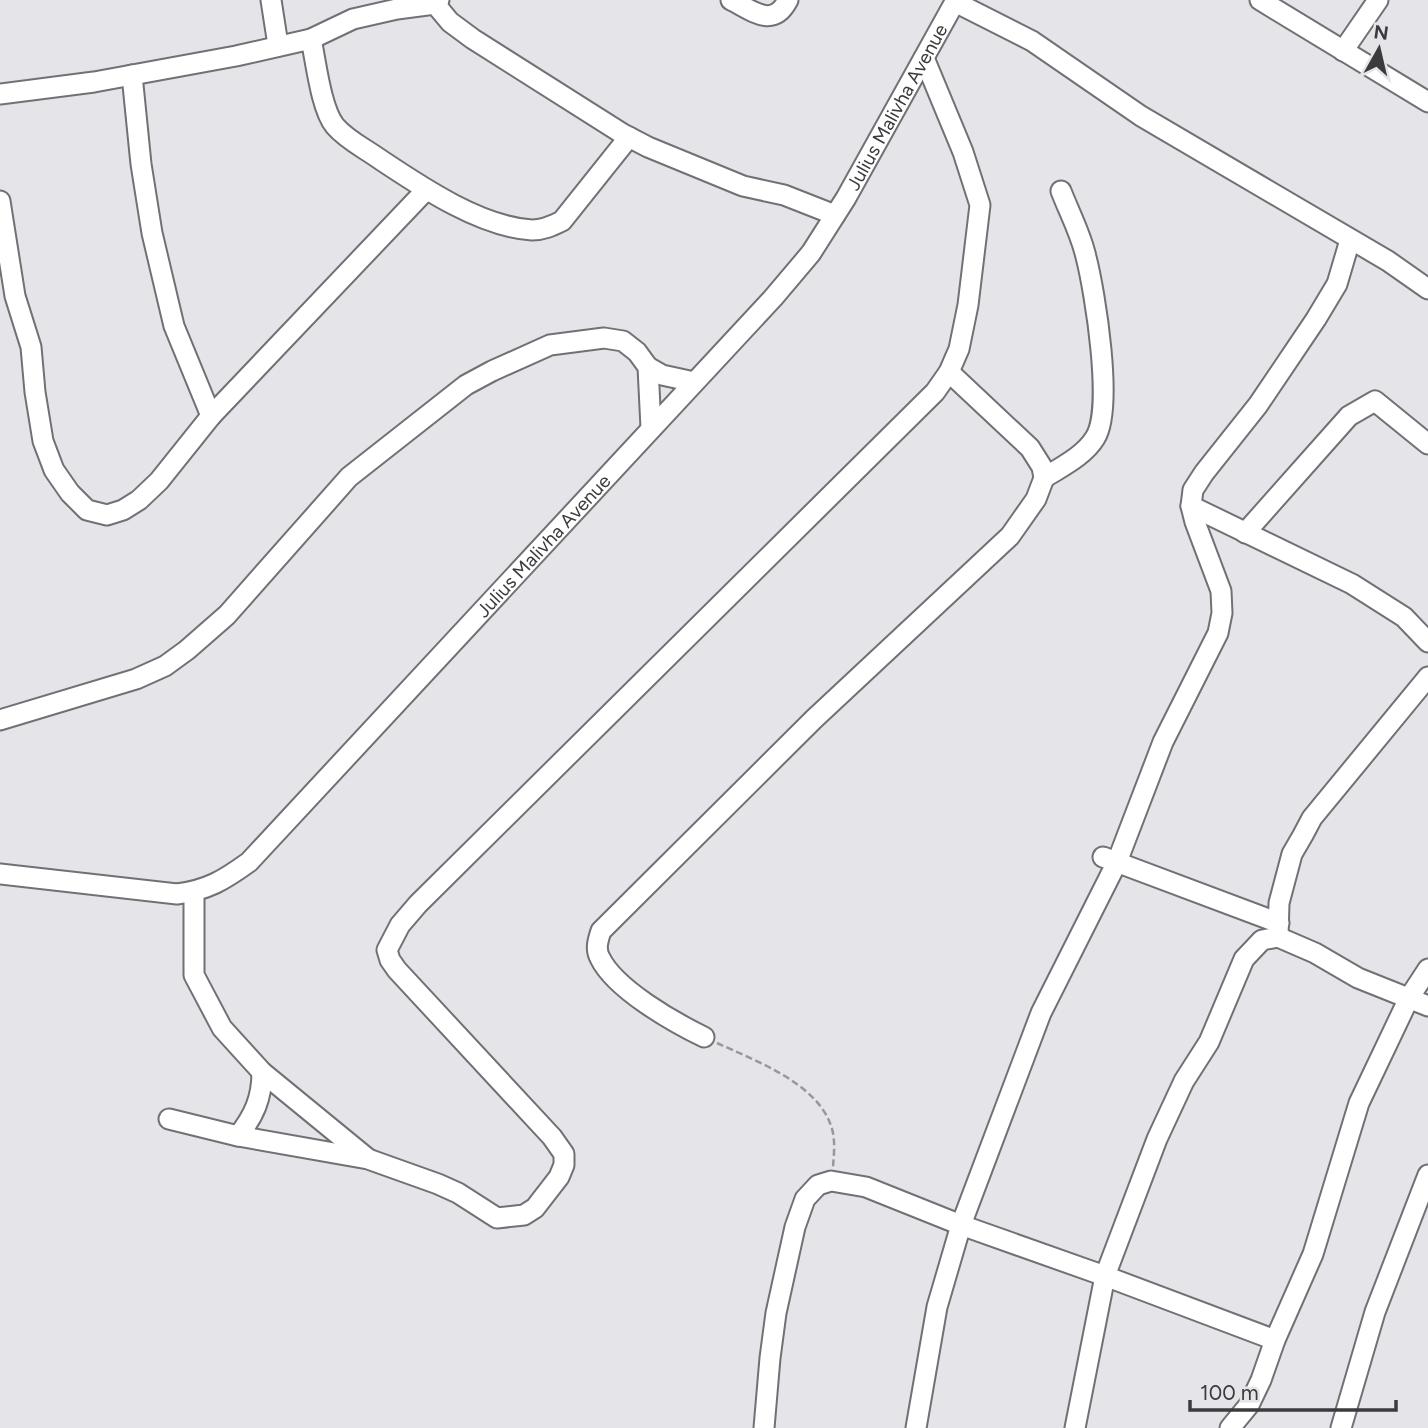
<svg xmlns="http://www.w3.org/2000/svg" width="1428" height="1428" font-family="Figtree,sans-serif">
  <style>
    .lines { fill: none; stroke-linecap: round; stroke-linejoin: round }
    .minor-casing { stroke: #717074; stroke-width: 23 }
    .path { stroke: #98979b; stroke-width: 2.5; stroke-dasharray: 7 3.5; stroke-linecap: butt }
    .minor { stroke: #fff; stroke-width: 19 }
    .labels { text-anchor: middle; dominant-baseline: central; stroke-width: 5; stroke-linejoin: round; paint-order: stroke }
    .street-label { font-size: 19px; fill: #3b3b3d; stroke: #e5e4e9 }
  </style>
  <rect width="100%" height="100%" fill="#e5e4e9"/>
  <g class="lines">
    <defs>
      <g id="minor">
        <path d="M271,0l7,45"/>
        <path d="M439,0l-4,4 15,18 23,17 150,95 25,13 95,39 41,9 51,20"/>
        <path d="M731,0c22,11 42,29 57,0"/>
        <path d="M1260,0l168,102"/>
        <path d="M955,2l77,39 109,75 247,145 40,28"/>
        <path d="M311,39c5,23 10,70 24,87 12,14 29,22 43,32 42,28 102,69 154,72 11,0 20,-4 30,-9l67,-84"/>
        <path d="M1343,51l35,-51"/>
        <path d="M132,75l9,89 11,69 22,93 37,90"/>
        <path d="M0,94l94,-12 142,-26 75,-17 42,-20 44,-10 38,-5"/>
        <path d="M0,201l15,95 16,51 4,45 8,49 11,29 16,23 17,17 20,5 16,-5 16,-10 20,-19 52,-65 215,-226"/>
        <path d="M648,367l14,8 32,7"/>
        <path d="M1044,478c17,-11 40,-22 51,-40 19,-29 0,-146 -9,-181 -5,-23 -17,-45 -25,-66"/>
        <path d="M1191,506l161,78 52,33 24,25"/>
        <path d="M1245,533l104,-117 26,-15 53,43"/>
        <path d="M0,720l136,-41 29,-13 22,-16 40,-35 122,-138 117,-92 26,-14 58,-26 54,-7 19,3 14,11 11,15 3,61"/>
        <path d="M1103,857l176,66"/>
        <path id="s1" d="M0,874l177,20c31,-4 47,-14 72,-32l524,-564 38,-45 35,-55 110,-198"/>
        <path d="M194,892v83l28,53 40,44 105,86"/>
        <path d="M1278,937l37,16 43,25 70,28"/>
        <path d="M704,1037c-31,-15 -89,-48 -104,-79 -5,-9 -2,-18 1,-27l213,-212 196,-183 26,-37 8,-21 -2,-11 -12,-19 -81,-76"/>
        <path d="M169,1119l69,17 130,23 70,25 20,9 39,25 27,-3 11,-7 24,-31 5,-12v-11l-12,-17 -155,-167 -7,-10 -3,-10 13,-25 18,-21 517,-512 14,-20 10,-23 9,-44 12,-100 -17,-53 -39,-94"/>
        <path d="M238,1136c16,-20 24,-38 24,-64"/>
        <path d="M764,1428l6,-70 6,-45 19,-86 10,-28 13,-14 13,-4 35,6 95,38 144,51 170,64"/>
        <path d="M916,1428l21,-121 24,-82 80,-212 76,-151 46,-120 55,-109 4,-20 -1,-22 -26,-69 -4,-16 2,-16 11,-17 54,-68 58,-86 21,-35 13,-44"/>
        <path d="M1075,1428l30,-152 52,-137 27,-58 25,-39 35,-83 18,-19 16,-3 1,-34 13,-49 11,-19 9,-17 116,-141"/>
        <path d="M1230,1428l19,-23 12,-25 14,-40 38,-86 46,-151 50,-105 19,-29"/>
        <path d="M1341,1428l34,-116 53,-137"/>
      </g>
    </defs>
    <!-- minor casing -->
    <use href="#minor" class="minor-casing"/>
    <!-- path -->
    <path class="path" d="M717,1043c37,17 97,39 113,80 6,14 4,30 3,44"/>
    <!-- minor -->
    <use href="#minor" class="minor"/>
  </g>
  <g class="labels">
    <!-- street labels -->
    <g class="street-label">
      <text stroke="none"><textPath href="#s1" startOffset="1256">Julius Malivha Avenue</textPath></text>
      <text stroke="none"><textPath href="#s1" startOffset="690">Julius Malivha Avenue</textPath></text>
    </g>
  </g>
  <!-- north arrow -->
  <g transform="translate(1379 49) rotate(8)" stroke="#e5e4e9" stroke-width="5" paint-order="stroke">
  <path d="M0-5L12 26L0 18L-12 26Z" fill="#3b3b3d"/>
  <text y="-10" font-size="19" font-weight="bold" text-anchor="middle" fill="#3b3b3d">N</text>
  </g>
  <!-- scale -->
  <path d="M1190 1400v10h206v-10" fill="none" stroke="#3b3b3d" stroke-width="3.5"/>
  <text x="1200" y="1400" font-size="21" fill="#3b3b3d" stroke="#e5e4e9" stroke-width="5" paint-order="stroke">100 m</text>
</svg>
